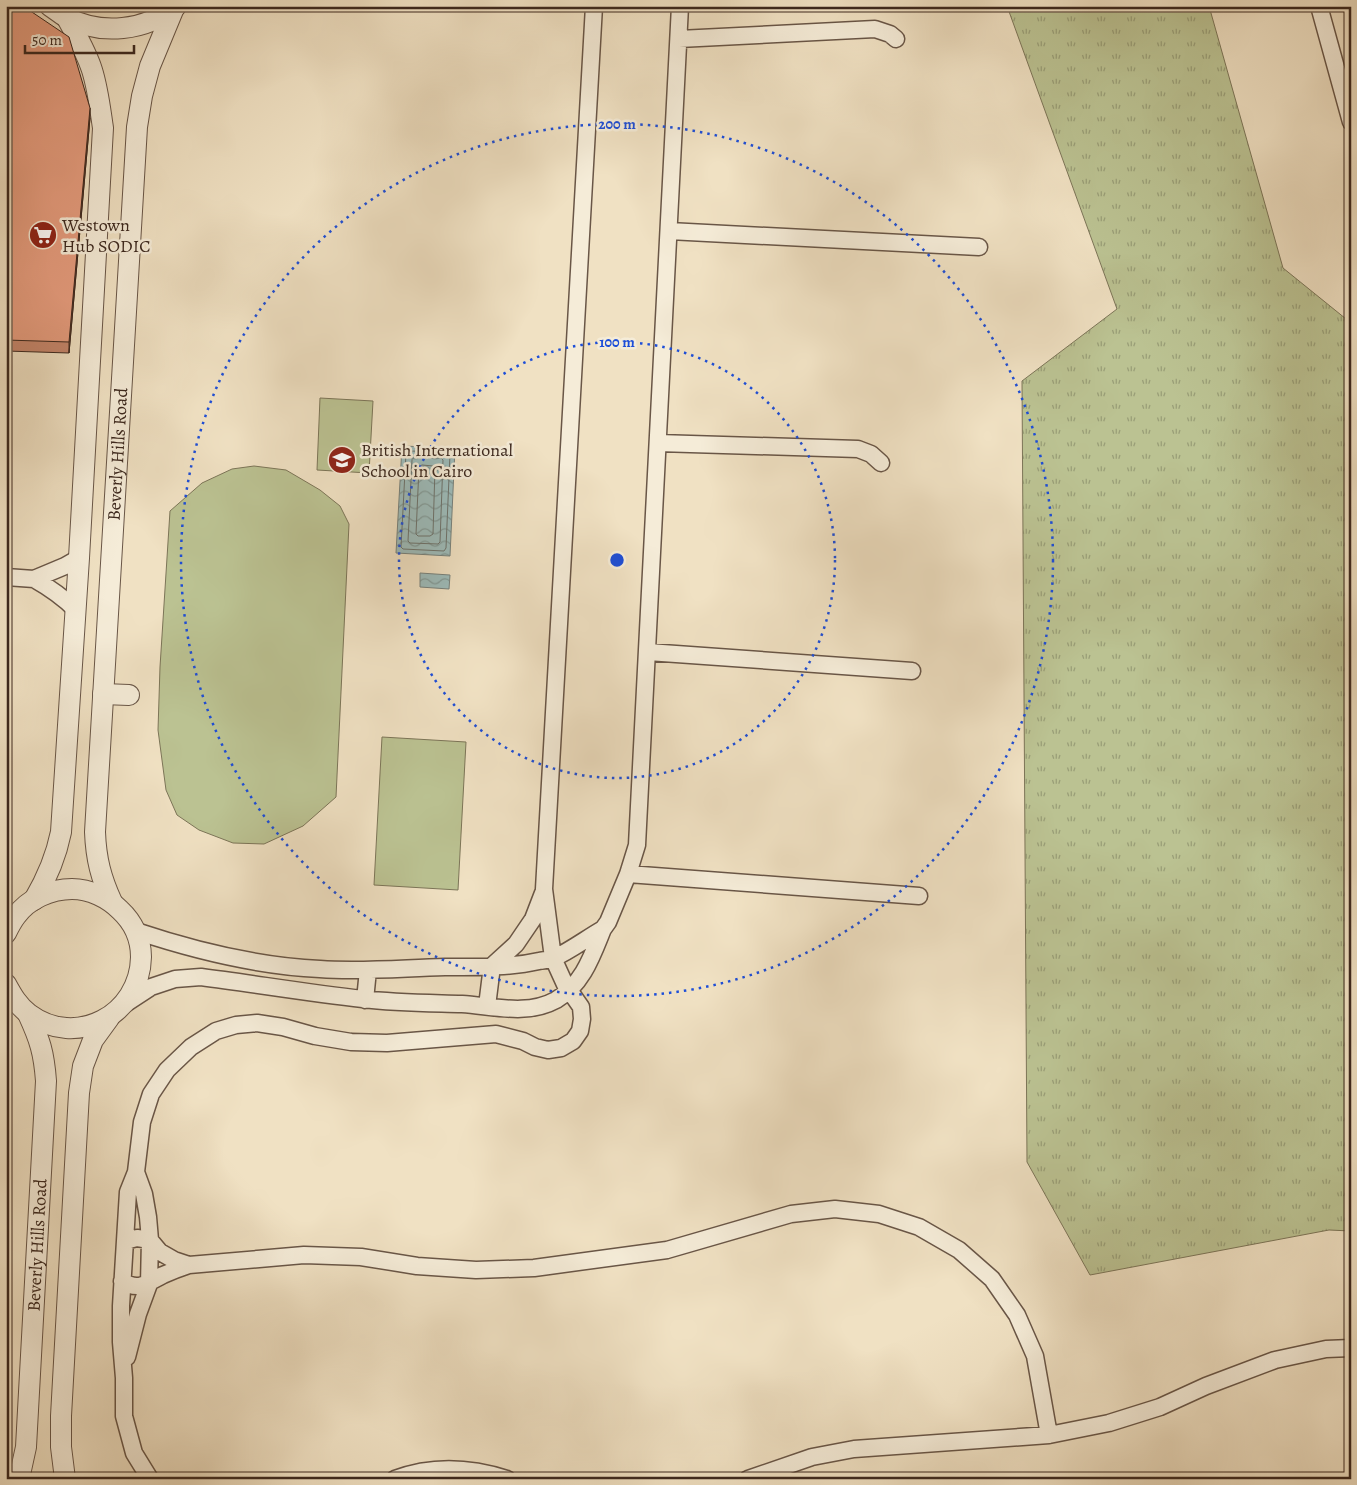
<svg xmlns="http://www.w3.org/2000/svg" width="1357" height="1485" font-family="Alegreya,serif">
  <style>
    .grass { fill: url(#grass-tufts); stroke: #7c7558 }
    .garden { fill: #bbc292; stroke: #7c7558 }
    .water { fill: url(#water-waves); stroke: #76817c }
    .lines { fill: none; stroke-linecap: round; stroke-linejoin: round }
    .shore { stroke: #6c726c; stroke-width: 1 }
    .minor-casing { stroke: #695647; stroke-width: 19 }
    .tertiary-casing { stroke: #695647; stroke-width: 22 }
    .minor { stroke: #f5ecd8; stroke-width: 16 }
    .tertiary { stroke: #f5ecd8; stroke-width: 20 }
    .wall { fill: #c5866c; stroke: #3c281e }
    .shaded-wall { fill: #a06d58; stroke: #3c281e }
    .building { fill: #e59c7e; stroke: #3c281e }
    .ring { fill: none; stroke: #1d4ed8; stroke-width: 2.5; stroke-dasharray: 2.5 5 }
    .labels { text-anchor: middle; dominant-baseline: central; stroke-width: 5; stroke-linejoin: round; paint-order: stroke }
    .poi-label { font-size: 18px; fill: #3c281e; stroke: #f5ecd8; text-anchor: start }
    .street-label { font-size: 18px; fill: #3c281e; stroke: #f5ecd8 }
    .centre { fill: #1d4ed8; stroke: #f5ecd8; stroke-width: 2.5 }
    .ring-label { font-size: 15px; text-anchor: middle; font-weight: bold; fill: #1d4ed8; stroke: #f5ecd8; stroke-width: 5; stroke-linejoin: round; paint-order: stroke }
  </style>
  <defs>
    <pattern id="grass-tufts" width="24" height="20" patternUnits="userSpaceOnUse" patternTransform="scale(1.25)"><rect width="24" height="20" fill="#bbc292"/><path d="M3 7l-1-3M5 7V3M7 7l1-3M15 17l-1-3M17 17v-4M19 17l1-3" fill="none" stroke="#999e77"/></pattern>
    <pattern id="water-waves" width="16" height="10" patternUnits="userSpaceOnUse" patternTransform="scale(1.25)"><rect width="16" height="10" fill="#9dbcbb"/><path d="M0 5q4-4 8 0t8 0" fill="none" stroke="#819997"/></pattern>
  </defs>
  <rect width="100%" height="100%" fill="#f0e1c3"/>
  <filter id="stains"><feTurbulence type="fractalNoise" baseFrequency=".004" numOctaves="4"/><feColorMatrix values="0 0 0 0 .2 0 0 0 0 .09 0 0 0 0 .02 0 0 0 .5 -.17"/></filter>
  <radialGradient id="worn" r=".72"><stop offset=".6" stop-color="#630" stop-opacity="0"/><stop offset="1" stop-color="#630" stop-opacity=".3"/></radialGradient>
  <!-- grass -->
  <path class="grass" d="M1007,6h202l74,262 68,55v908l-22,-1 -239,45 -63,-113 -5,-781 95,-72z"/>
  <!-- garden -->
  <path class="garden" d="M320,398l53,3 -4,72 -52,-3z
    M254,466l32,4 34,20 20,16 9,18 -13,273 -33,29 -39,18 -31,-1 -34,-13 -22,-15 -11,-25 -8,-60 2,-63 10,-156 32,-28 30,-14z
    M382,737l84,5 -8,148 -84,-5z"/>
  <!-- water -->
  <path class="water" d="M402,446l53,2 -5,108 -54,-3z
    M420,573l30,2 -1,14 -29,-2z"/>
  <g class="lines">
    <!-- shore -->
    <path class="shore" d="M409,451l38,1 3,2 -4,94 -2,3 -41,-2 -2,-2 5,-94z
      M415,457l26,1 2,2 -3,82 -2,2 -28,-1 -2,-2 4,-81z
      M422,465l11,1 2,2 -2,66 -3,2h-12l-2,-2 3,-66z"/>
    <defs>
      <path id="minor" d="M1319,6l32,116
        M679,39l196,-10 15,5 6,5
        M669,231l310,16
        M658,443l200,6 13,5 10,9
        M6,577l28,2 31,-13 14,-8
        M34,579c16,9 29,18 42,31
        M648,652l264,19
        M628,874l291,22
        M136,931c60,20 120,35 184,38 42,3 83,-1 125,-2 31,0 63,1 94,-6 5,-1 10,-1 15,-3 16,-7 33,-20 49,-29l5,-7 20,-48 9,-29 43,-839
        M365,1000l3,-30
        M125,1004l26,-17 24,-8 26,-2c54,7 108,16 162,22 33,4 67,4 99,5 31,2 65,12 94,-4 27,-16 36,-44 47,-71
        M487,1006l5,-40 24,-22 17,-25 10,-26
        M125,1241l12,-3 13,2 10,12 14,8 15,5
        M122,1281c17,11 25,2 41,-6 9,-4 17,-7 26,-10l115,-10 57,2 56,9 59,4 58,-2 133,-18 124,-36 44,-5 44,5 40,13 40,23 33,29 25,36 18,41 14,79
        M127,1357l11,-43 11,-30 1,-44 -2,-23 -4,-23 -8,-22
        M150,1479l-16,-26 -10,-37v-38l-3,-36v-36l7,-114 8,-20 6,-50 9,-28 16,-24 24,-23 25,-16 20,-6 21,-2 26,4 32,9 36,6 36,1 109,-9 27,7 12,6 13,3 13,-2 12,-7 7,-10 2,-12 -1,-12 -7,-10 -6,-6 -15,-33 -9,-69 50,-883
        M395,1479c37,-14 75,-12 112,0
        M748,1479l64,-22 42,-8 195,-14 60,-12 51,-16 46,-21 69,-26 51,-11 25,-1"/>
      <g id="tertiary">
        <path d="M50,6c6,4 11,8 16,11 35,19 80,14 110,-11"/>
        <path d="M103,694l26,1"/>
        <path d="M34,900c13,-22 22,-43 27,-68l18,-274 24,-430c-3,-20 -5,-39 -11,-58 -6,-19 -16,-35 -25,-52"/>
        <path id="s1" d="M112,902c-11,-24 -16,-43 -17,-70l42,-705 5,-31 8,-30 24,-58"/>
        <path d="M6,933c3,-6 6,-12 10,-17 12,-17 35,-27 56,-27 18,0 36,9 48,21 13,12 21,29 21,47 -1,58 -65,92 -112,57 -11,-8 -17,-19 -23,-30"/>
        <path id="s2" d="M19,1479l7,-32 20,-366c-2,-28 -6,-41 -18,-67"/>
        <path d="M65,1479l-4,-32v-31l18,-323 4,-27 10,-26 16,-22"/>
      </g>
    </defs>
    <!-- minor casing -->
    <use href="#minor" class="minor-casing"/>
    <!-- tertiary casing -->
    <use href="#tertiary" class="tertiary-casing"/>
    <!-- minor -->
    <use href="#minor" class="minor"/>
    <!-- tertiary -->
    <use href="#tertiary" class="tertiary"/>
  </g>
  <!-- wall -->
  <path class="wall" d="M6,6l84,112 -21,235 -63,-2z"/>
  <!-- shaded-wall -->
  <path class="shaded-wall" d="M90,108v10l-21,235v-11z"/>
  <!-- building -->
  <path class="building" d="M6,6h17l46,31 21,71 -21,234 -63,-2z"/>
  <!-- distance rings -->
  <g class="ring">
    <circle cx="617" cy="560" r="218"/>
    <circle cx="617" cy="560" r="436"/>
  </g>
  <!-- icons -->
  <defs>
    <symbol id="supermarket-disc" viewBox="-11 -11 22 22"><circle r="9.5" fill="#8f2418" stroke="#f5ecd8"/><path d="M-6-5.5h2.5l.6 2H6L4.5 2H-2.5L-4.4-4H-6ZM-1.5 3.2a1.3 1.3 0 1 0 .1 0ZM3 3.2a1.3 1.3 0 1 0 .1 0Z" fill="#fff"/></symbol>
    <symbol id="university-disc" viewBox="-11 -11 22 22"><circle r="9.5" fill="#8f2418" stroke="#f5ecd8"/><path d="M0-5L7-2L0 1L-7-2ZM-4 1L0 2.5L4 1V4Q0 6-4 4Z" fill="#fff"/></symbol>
  </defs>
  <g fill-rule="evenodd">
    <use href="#supermarket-disc" x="27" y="219" width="32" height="32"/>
    <use href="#university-disc" x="326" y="444" width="32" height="32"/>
  </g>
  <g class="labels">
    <!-- poi labels -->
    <g class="poi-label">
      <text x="62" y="225">Westown<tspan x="62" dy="21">Hub SODIC</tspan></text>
      <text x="361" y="450">British International<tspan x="361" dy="21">School in Cairo</tspan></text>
    </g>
    <!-- street labels -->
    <g class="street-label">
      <text stroke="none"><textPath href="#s1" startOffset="451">Beverly Hills Road</textPath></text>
      <text stroke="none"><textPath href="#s2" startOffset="235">Beverly Hills Road</textPath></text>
    </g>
  </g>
  <circle cx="617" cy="560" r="8" class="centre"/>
  <g class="ring-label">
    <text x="617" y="129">200 m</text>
    <text x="617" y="347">100 m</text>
  </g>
  <!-- margin -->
  <rect width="1357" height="1485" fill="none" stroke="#f0e1c3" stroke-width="25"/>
  <rect x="8" y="8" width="1342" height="1470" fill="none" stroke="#3c281e" stroke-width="2.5"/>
  <rect x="12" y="12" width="1332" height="1460" fill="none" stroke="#3c281e"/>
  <!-- scale -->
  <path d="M25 45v8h109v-8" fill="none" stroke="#3c281e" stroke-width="2.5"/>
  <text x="32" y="45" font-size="15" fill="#3c281e" stroke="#f5ecd8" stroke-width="4" paint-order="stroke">50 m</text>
  <rect width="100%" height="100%" filter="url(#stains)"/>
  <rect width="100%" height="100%" fill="url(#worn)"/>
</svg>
